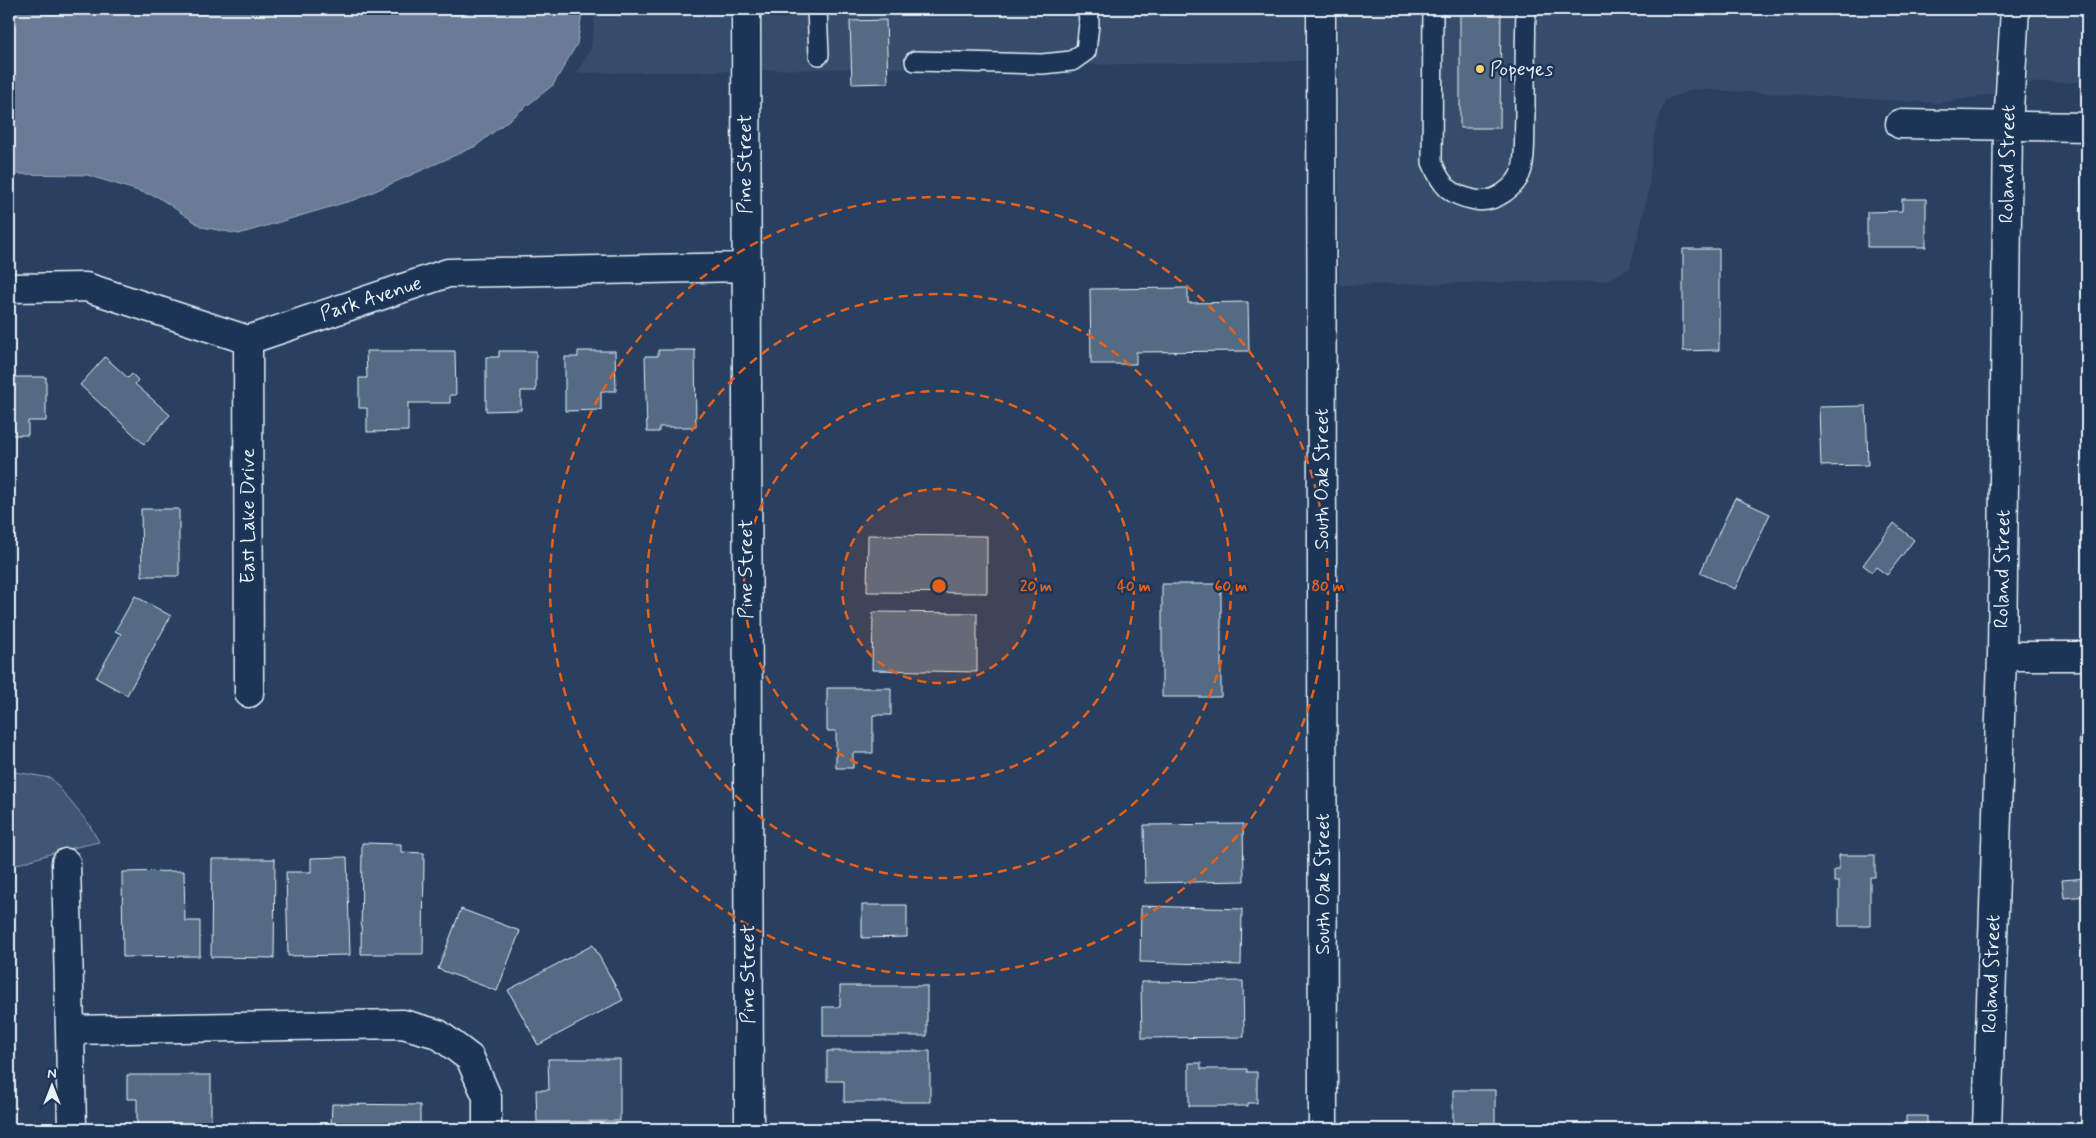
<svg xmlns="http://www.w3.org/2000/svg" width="2096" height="1138" font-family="Mynerve,sans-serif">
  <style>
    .built { fill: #364d6b }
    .green { fill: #415774; stroke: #94a4b6 }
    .water { fill: #6b7c95; stroke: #9dabbd }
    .building { fill: #556a83; stroke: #e8f1f8 }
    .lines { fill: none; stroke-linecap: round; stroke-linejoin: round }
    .service-casing { stroke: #e8f1f8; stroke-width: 22 }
    .minor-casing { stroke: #e8f1f8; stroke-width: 31 }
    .service { stroke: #1d3557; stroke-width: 19 }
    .minor { stroke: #1d3557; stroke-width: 28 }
    .ring { fill: none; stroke: #e86118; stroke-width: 2.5; stroke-dasharray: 9 6 }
    .poi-dot { fill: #ffd166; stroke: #1d3557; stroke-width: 2 }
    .labels { text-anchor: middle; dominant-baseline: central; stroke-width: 5; stroke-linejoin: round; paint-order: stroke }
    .poi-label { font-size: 20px; fill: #e8f1f8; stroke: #1d3557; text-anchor: start }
    .street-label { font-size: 20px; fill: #e8f1f8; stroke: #1d3557 }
    .centre { fill: #e86118; stroke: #1d3557; stroke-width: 2.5 }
    .ring-label { font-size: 15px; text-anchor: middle; font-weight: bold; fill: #e86118; stroke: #1d3557; stroke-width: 5; stroke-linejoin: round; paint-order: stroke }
  </style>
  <rect width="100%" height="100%" fill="#294061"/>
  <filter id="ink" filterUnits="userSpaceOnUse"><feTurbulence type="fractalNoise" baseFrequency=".02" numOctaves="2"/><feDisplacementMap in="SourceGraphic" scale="10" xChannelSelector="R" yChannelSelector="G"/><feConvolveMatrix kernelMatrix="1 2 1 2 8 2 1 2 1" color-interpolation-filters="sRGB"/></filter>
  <g filter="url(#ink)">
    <!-- built -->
    <path class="built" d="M596,9h133v62l-152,2 14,-25z
      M762,9h542v52l-542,9z
      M1338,9h660l-5,85 -54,9 -245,-14 -29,11 -11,34 -6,61 -18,73 -25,13 -266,4z
      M2032,9h55v73l-60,1z"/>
    <!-- green -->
    <path class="green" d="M9,771l42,7 38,46 10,18 -40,9 -50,16z"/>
    <!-- water -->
    <path class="water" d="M9,9h572l1,5 -5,30 -24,41 -77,61 -119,53 -118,35 -37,-7 -44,-30 -71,-22 -78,-1z"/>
    <!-- building -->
    <path class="building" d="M1460,9h41l-1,119h-40z
      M886,20l2,63 -36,1 -2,-63z
      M1902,199h24v48h-59v-35l35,-1z
      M1683,249h36v101l-36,1z
      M1188,288v15l60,-1 1,49 -113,1v12h-45l-1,-75z
      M658,350h37l1,77h-37v5h-12l-2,-76h13z
      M366,351h89l1,44h-6v8h-42v28l-41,1v-24h-8v-30h8z
      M499,351h37v40h-15v19l-35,1v-54h13z
      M578,351h37l1,40h-15v19l-36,1v-54h13z
      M105,357l23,21 4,-4 6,6 -3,4 35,31 -26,29 -64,-59z
      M9,377h37v44h-18v14h-19z
      M1866,406l2,59 -47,1 -2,-59z
      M1735,498l35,16 -35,75 -35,-16z
      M141,509h38v67h-37z
      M1894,523l20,17 -27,35 -11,-8 -4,5 -9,-7z
      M868,535l119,1v57l-120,-1z
      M1162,584h59v113h-59z
      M135,596l36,20 -44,79 -31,-17 25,-44 -6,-3z
      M873,612l104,1v59l-105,-2z
      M827,688h64v27h-18v38h-20v15h-17v-37h-9z
      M2081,727l6,1v17l-8,-1z
      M1243,824l1,57 -99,2 -1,-58z
      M362,843l39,1v8l23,1 -1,101h-62z
      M1839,855h36v22h-5v49h-31v-44h-5v-12h5z
      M347,857l3,98 -62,1 -2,-84h25v-14z
      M212,859h63l-1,99 -63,-1z
      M184,871l1,50h15v35l-77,1 -1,-85z
      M2087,878v18l-23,2 -2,-18z
      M862,905h45v32l-45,1z
      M1141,906l101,3 -1,56 -101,-3z
      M461,909l59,22 -23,60 -59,-22z
      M593,945l30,55 -85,45 -30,-55z
      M1243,981l1,56 -102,1 -1,-56z
      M840,986h87v50h-104v-29h17z
      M827,1051h103v51h-86v-21h-17z
      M548,1059h72v62l-83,1 -1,-32h13z
      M1189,1063h12v6h46v3h10v31h-9v3h-59z
      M127,1075h84v54h-74v-30h-10z
      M1453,1090h42v39h-42z
      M332,1104l88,1v24h-99v-3l10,1z
      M1906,1116h21v13h-21z"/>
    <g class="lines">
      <defs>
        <path id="service" d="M817,9l2,46
          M1433,9l-1,153c9,23 17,33 43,38 18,4 42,-12 47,-31 4,-16 2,-36 3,-53 0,-36 0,-72 1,-107
          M915,61l127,3 30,-3 14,-10 3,-27 -1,-15"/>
        <path id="minor" d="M746,9l3,1120
          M1321,9l2,1120
          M1900,124l187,3
          M9,288l77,-1 162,53 200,-67 297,-6
          M248,340l1,353
          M2002,656h85
          M66,863l4,167
          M72,1129l-2,-99 333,-6 35,10 32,24 17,39v32
          M1987,1129l15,-473 6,-530 7,-117"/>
      </defs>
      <!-- service casing -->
      <use href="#service" class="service-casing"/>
      <!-- minor casing -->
      <use href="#minor" class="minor-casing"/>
      <!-- service -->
      <use href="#service" class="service"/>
      <!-- minor -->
      <use href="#minor" class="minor"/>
    </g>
  </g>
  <!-- distance rings -->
  <circle cx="939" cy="586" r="97" fill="#e86118" fill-opacity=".12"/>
  <g class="ring">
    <circle cx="939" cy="586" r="97"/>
    <circle cx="939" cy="586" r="195"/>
    <circle cx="939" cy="586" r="292"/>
    <circle cx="939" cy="586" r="389"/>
  </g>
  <!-- markers -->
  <circle class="poi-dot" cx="1480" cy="69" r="5"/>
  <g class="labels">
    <!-- poi labels -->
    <g class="poi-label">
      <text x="1490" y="69">Popeyes</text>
    </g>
    <!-- street labels -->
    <g class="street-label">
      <text transform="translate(745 164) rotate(-90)">Pine Street</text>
      <text transform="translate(2008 164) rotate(-89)">Roland Street</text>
      <text transform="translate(371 299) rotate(-18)">Park Avenue</text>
      <text transform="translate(1322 479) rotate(-90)">South Oak Street</text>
      <text transform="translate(248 516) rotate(-90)">East Lake Drive</text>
      <text transform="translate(746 569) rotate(-90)">Pine Street</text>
      <text transform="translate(2003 569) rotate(-89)">Roland Street</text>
      <text transform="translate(1323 884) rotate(-90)">South Oak Street</text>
      <text transform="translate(748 974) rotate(-90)">Pine Street</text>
      <text transform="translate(1992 974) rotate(-88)">Roland Street</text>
    </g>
  </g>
  <circle cx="939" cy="586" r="8" class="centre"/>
  <g class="ring-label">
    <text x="1036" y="591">20 m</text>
    <text x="1134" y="591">40 m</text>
    <text x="1231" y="591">60 m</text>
    <text x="1328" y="591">80 m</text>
  </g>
  <!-- margin -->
  <rect width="2096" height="1138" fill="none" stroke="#1d3557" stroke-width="30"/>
  <rect x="15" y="15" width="2066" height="1108" fill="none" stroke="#e8f1f8" stroke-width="2" filter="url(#ink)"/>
  <!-- north arrow -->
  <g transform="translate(52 1086)" stroke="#1d3557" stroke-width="4" paint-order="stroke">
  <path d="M0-4L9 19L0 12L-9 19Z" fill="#e8f1f8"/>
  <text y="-8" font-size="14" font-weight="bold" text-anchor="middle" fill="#e8f1f8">N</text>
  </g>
</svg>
